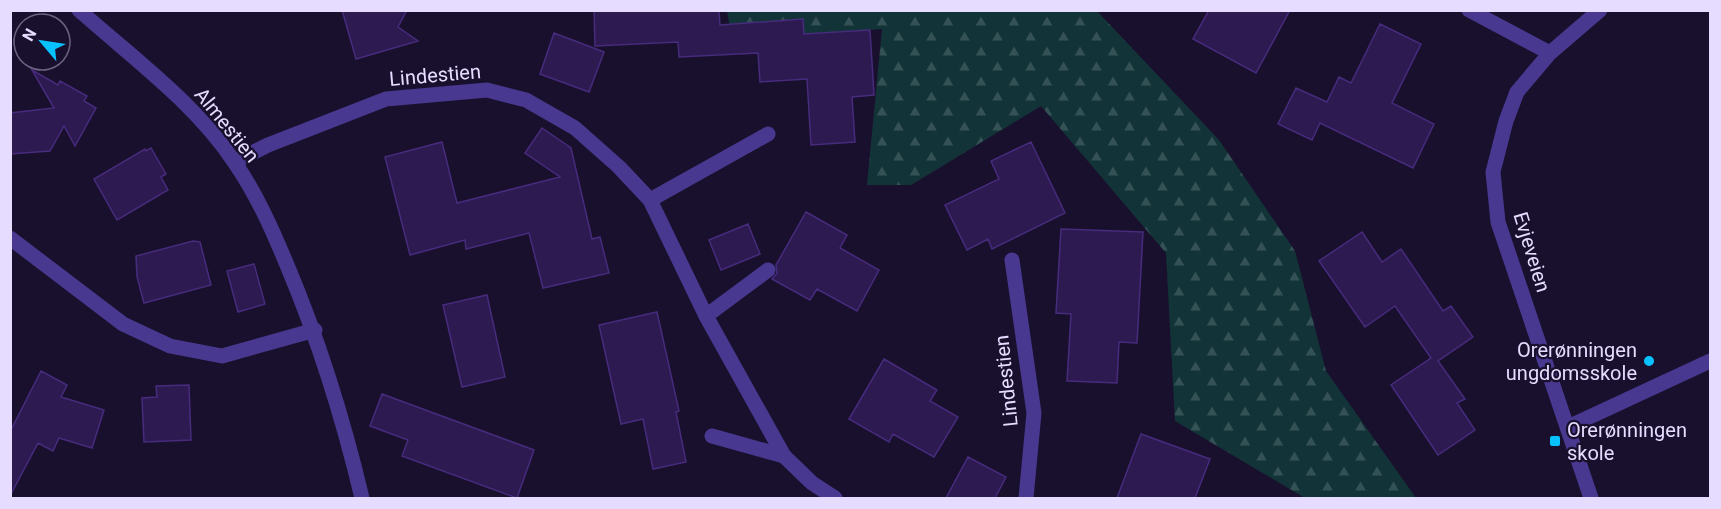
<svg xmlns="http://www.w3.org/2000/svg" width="1721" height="509" font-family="Roboto,sans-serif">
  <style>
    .forest { fill: url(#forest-firs) }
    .building { fill: #2d1a50; stroke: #472b7d; stroke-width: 1.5 }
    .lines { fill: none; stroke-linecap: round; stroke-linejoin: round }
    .lane { stroke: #48388f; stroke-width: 15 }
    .street { stroke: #48388f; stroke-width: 15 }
    .poi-dot { fill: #08c2ff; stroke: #19102d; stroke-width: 2 }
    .labels { text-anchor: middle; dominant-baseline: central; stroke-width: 4.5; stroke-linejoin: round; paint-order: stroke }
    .street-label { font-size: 20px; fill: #e5dcff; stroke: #19102d }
    .poi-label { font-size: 20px; fill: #e5dcff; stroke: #19102d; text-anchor: end }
  </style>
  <defs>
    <pattern id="forest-firs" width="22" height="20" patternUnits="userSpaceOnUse" patternTransform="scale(1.5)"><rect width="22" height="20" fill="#123438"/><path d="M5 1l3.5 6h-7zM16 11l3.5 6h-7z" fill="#345156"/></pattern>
  </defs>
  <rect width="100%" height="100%" fill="#19102d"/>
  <!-- forest -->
  <path class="forest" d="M727,11h370l122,129 76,111 31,120 90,127h-111l-130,-77 -9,-168 -125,-147 -130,79h-44l15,-156 -150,10z"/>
  <!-- building -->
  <path class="building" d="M342,10h65l-9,17 20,14 -62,18z
    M594,10h125l1,15 83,-6 1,15 66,-4 4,65 -22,2 3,45 -44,3 -4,-66 -47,3 -2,-29 -79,4 -1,-15 -83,4z
    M1209,10h81l-34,63 -63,-34z
    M1380,24l41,20 -29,59 42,21 -21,44 -93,-45 -8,17 -34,-16 18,-36 31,14 12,-25 12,6z
    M554,33l50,19 -15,40 -49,-18z
    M32,70l26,15 2,-4 27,15 -3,5 12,7 -21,38 -11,-20 -14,25 -40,3v-41l44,-5z
    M542,128l29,20 21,91 8,-2 9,36 -66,15 -14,-55 -63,16 -1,-9 -55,15 -25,-98 57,-15 15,61 103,-26 -35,-24z
    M1031,142l34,71 -73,36 -4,-10 -21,11 -22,-45 54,-26 -8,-18z
    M151,148l15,26 -5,3 7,13 -51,30 -23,-41 51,-30 1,2z
    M806,212l41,23 -7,13 39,22 -22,41 -40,-22 -7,11 -38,-21 5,-6 -1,-8z
    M748,224l12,30 -39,16 -12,-30z
    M1061,229l82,3 -6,111 -18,-1 -2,41 -50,-2 4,-67 -15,-1z
    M1362,232l20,30 19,-13 42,62 8,-5 22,31 -35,24 27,38 -8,4 18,27 -37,25 -47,-70 40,-27 -36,-52 -30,21 -46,-66z
    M193,241l7,1 11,43 -67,18 -7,-26 -1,-21z
    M254,264l11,40 -27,8 -11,-41z
    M487,295l18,82 -43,10 -19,-82z
    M657,312l22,99 -3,1 10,50 -33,7 -10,-50 -22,5 -22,-99z
    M884,359l53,31 -7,11 28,16 -24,40 -41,-23 -4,8 -40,-23z
    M41,371l26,14 -6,12 43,13 -12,38 -33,-10 -6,13 -15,-8 -28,53v-64z
    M189,385l2,55 -47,2 -2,-44 15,-1 -1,-11z
    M382,394l152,56 -17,48 -115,-42 6,-16 -38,-14z
    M1141,434l69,25 -15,39h-78z
    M968,457l38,20 -11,21h-49z"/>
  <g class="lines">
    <!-- lane -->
    <path class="lane" d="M650,200l118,-66
      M1012,260l22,153 -8,85
      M706,316l62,-46
      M1568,427l142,-66
      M712,436l72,20"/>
    <!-- street -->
    <path class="street" d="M79,10c54,48 116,93 156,153 22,32 37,66 52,102 32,76 56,153 75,233
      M1469,10l81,43
      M234,162l34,-17 118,-46 101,-9 39,10 49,28 44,39 31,33 56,116 78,140 28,27 23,15
      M10,238l113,86 47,22 52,10 93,-26
      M1591,498l-93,-276 -5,-50 13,-51 11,-29 33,-39 50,-43"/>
  </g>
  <!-- markers -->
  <g class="poi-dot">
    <circle cx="1649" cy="361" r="6"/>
    <rect x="1549" y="435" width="12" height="12" rx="3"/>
  </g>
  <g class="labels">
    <!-- street labels -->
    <g class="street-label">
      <text transform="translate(435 75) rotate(-5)">Lindestien</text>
      <text transform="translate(227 125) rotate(51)">Almestien</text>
      <text transform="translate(1532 252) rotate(73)">Evjeveien</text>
      <text transform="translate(1006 381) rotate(-96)">Lindestien</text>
    </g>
    <!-- poi labels -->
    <g class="poi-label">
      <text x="1637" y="350">Orerønningen<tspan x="1637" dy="23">ungdomsskole</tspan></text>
      <text x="1567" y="430" text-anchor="start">Orerønningen<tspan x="1567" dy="23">skole</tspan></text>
    </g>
  </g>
  <!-- border -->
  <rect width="1721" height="509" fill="none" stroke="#e5dcff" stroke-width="24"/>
  <!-- north arrow -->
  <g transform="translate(42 42) rotate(299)"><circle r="28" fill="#19102d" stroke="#6b6281" stroke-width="1.5"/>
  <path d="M0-4.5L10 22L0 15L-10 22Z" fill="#08c2ff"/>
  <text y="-9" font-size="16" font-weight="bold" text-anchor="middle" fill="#e5dcff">N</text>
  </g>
</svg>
